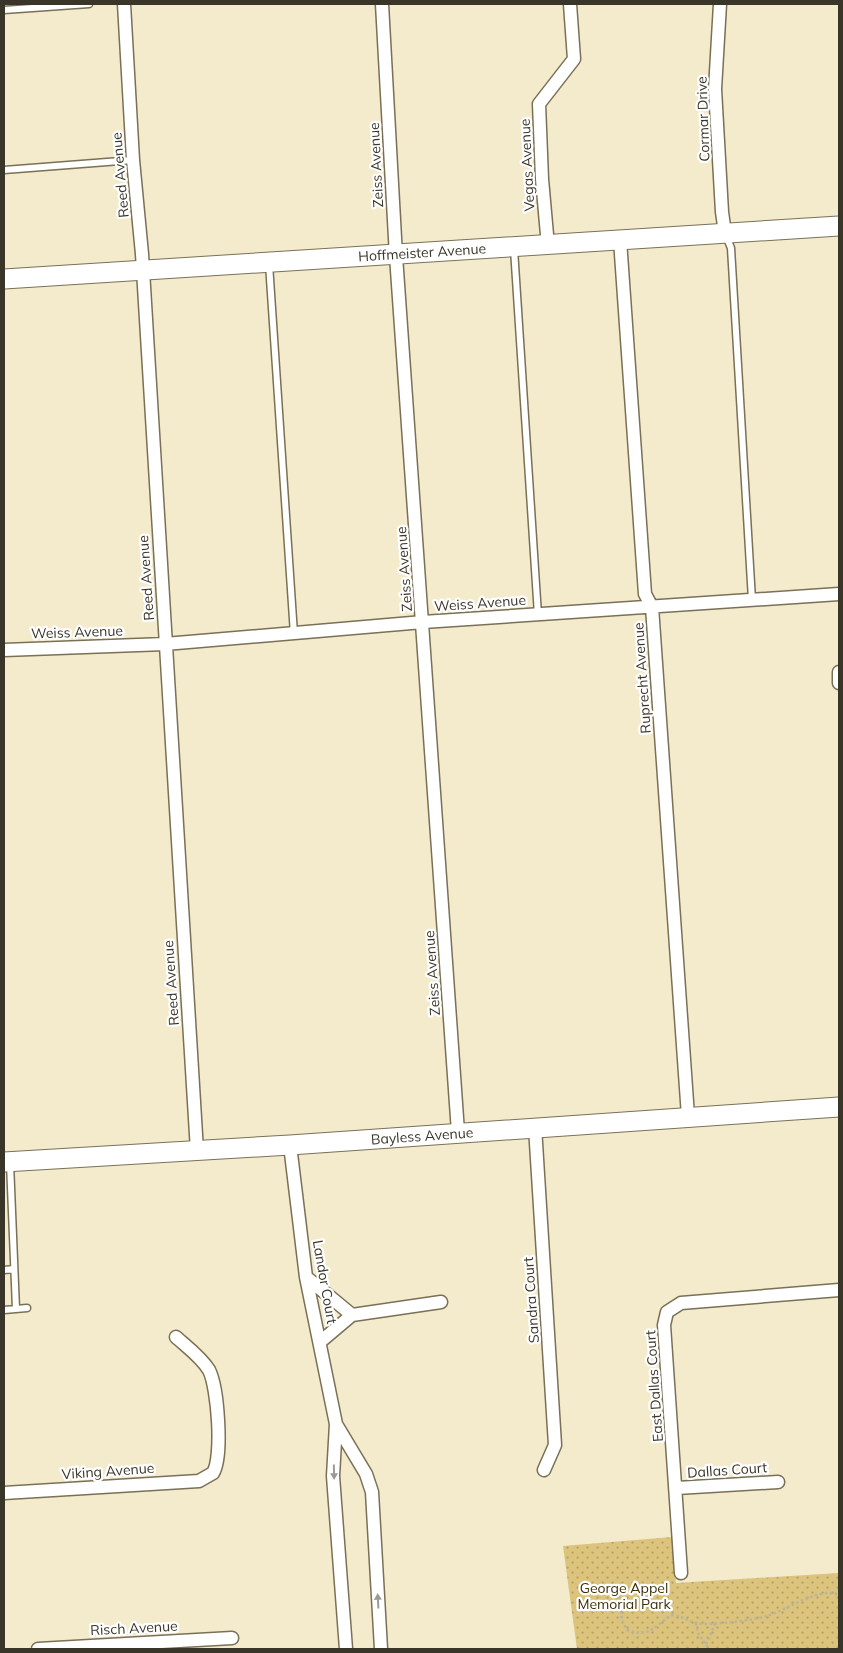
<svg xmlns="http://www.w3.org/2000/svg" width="843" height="1653" font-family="Mulish,sans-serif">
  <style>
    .park { fill: url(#park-dots) }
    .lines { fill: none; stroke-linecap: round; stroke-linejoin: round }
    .lane-casing { stroke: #797056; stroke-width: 9 }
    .street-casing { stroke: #797056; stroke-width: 15 }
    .secondary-casing { stroke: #797056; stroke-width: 21 }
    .path { stroke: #bcb39b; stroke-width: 2.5; stroke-dasharray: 2.5 2.5; stroke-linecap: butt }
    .lane { stroke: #fff; stroke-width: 6 }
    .street { stroke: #fff; stroke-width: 12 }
    .secondary { stroke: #fff; stroke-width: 19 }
    .oneway { fill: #9c9a94 }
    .labels { text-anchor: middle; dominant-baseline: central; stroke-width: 4.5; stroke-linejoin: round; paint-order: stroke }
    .street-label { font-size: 14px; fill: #393529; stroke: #fff }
    .park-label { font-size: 14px; fill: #3d3003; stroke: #fff }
  </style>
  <defs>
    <pattern id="park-dots" width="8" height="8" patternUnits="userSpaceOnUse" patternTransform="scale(1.25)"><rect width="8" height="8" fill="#dcc47c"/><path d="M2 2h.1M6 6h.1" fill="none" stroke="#b3a066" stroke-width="1.8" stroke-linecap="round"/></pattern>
  </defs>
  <rect width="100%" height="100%" fill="#f4eacc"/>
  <!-- park -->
  <path class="park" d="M672,1537l4,46 163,-10v76h-262l-14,-103z"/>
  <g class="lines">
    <defs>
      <path id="lane" d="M4,10l85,-6
        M4,170l129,-10
        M726,236l5,12 21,352
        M514,249l24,366
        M269,264l25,370
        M10,1163l6,146
        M4,1270l10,-1
        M4,1310l23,-2"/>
      <path id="street" d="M124,4l9,156 9,94 55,897
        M382,4l14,252 62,876
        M720,4l-5,85 7,123 3,21
        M620,240l25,354 7,13 36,509
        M548,246l-6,-67 -3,-75 35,-45 -4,-55
        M4,650l161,-6 258,-22 416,-28
        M839,672v11
        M535,1127l20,318 -11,25
        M290,1145l16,132 30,147 -3,52 13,173
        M306,1277l46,38
        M320,1342l32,-27 89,-13
        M336,1424l30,50 6,18 9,157
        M677,1488l101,-6
        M4,1493l195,-12 14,-8c10,-16 5,-85 -4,-103 -8,-13 -22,-23 -33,-33
        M681,1573l-17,-248 3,-13 14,-9 158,-13
        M38,1649l194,-11"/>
      <g id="secondary">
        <path id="s1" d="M4,279l835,-53"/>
        <path id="s2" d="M4,1162l286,-17 549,-38"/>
      </g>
    </defs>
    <!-- lane casing -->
    <use href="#lane" class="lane-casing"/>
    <!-- street casing -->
    <use href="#street" class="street-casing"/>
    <!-- secondary casing -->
    <use href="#secondary" class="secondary-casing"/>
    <!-- path -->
    <path class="path" d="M619,1596l3,24 5,10c25,8 26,-4 45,-15 11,1 15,6 25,8 12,3 57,-3 70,-7 20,-6 53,-30 72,-21
      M696,1623l2,10 11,16
      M706,1644l10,-22"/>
    <!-- lane -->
    <use href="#lane" class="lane"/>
    <!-- street -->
    <use href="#street" class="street"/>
    <!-- secondary -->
    <use href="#secondary" class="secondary"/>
  </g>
  <!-- one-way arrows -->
  <defs><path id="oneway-solid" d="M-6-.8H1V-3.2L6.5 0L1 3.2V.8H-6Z" transform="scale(1.25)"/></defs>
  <g class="oneway">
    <use href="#oneway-solid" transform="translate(334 1472) rotate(89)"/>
    <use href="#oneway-solid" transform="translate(378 1601) rotate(-93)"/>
  </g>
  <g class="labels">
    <!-- street labels -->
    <g class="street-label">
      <text transform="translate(703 119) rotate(-92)">Cormar Drive</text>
      <text transform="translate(376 165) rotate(-93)">Zeiss Avenue</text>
      <text transform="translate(527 165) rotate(-93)">Vegas Avenue</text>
      <text transform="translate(120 175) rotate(-95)">Reed Avenue</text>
      <text stroke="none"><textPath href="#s1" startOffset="419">Hoffmeister Avenue</textPath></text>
      <text transform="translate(404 569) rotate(-94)">Zeiss Avenue</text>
      <text transform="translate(146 578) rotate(-94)">Reed Avenue</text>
      <text transform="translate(480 603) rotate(-4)">Weiss Avenue</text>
      <text transform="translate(77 632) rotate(-2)">Weiss Avenue</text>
      <text transform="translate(642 678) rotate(-94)">Ruprecht Avenue</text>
      <text transform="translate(432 973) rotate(-94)">Zeiss Avenue</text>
      <text transform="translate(171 983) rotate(-94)">Reed Avenue</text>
      <text stroke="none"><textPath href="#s2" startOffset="419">Bayless Avenue</textPath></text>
      <text transform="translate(325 1282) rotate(80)">Landor Court</text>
      <text transform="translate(531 1300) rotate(-94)">Sandra Court</text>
      <text transform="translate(654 1386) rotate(-94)">East Dallas Court</text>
      <text transform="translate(727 1470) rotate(-4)">Dallas Court</text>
      <text transform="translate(108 1471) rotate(-4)">Viking Avenue</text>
      <text transform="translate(134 1628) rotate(-3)">Risch Avenue</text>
    </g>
    <!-- park labels -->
    <g class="park-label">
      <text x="624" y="1588">George Appel<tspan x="624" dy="16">Memorial Park</tspan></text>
    </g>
  </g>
  <!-- border -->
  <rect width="843" height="1653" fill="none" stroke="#393529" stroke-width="10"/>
</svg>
